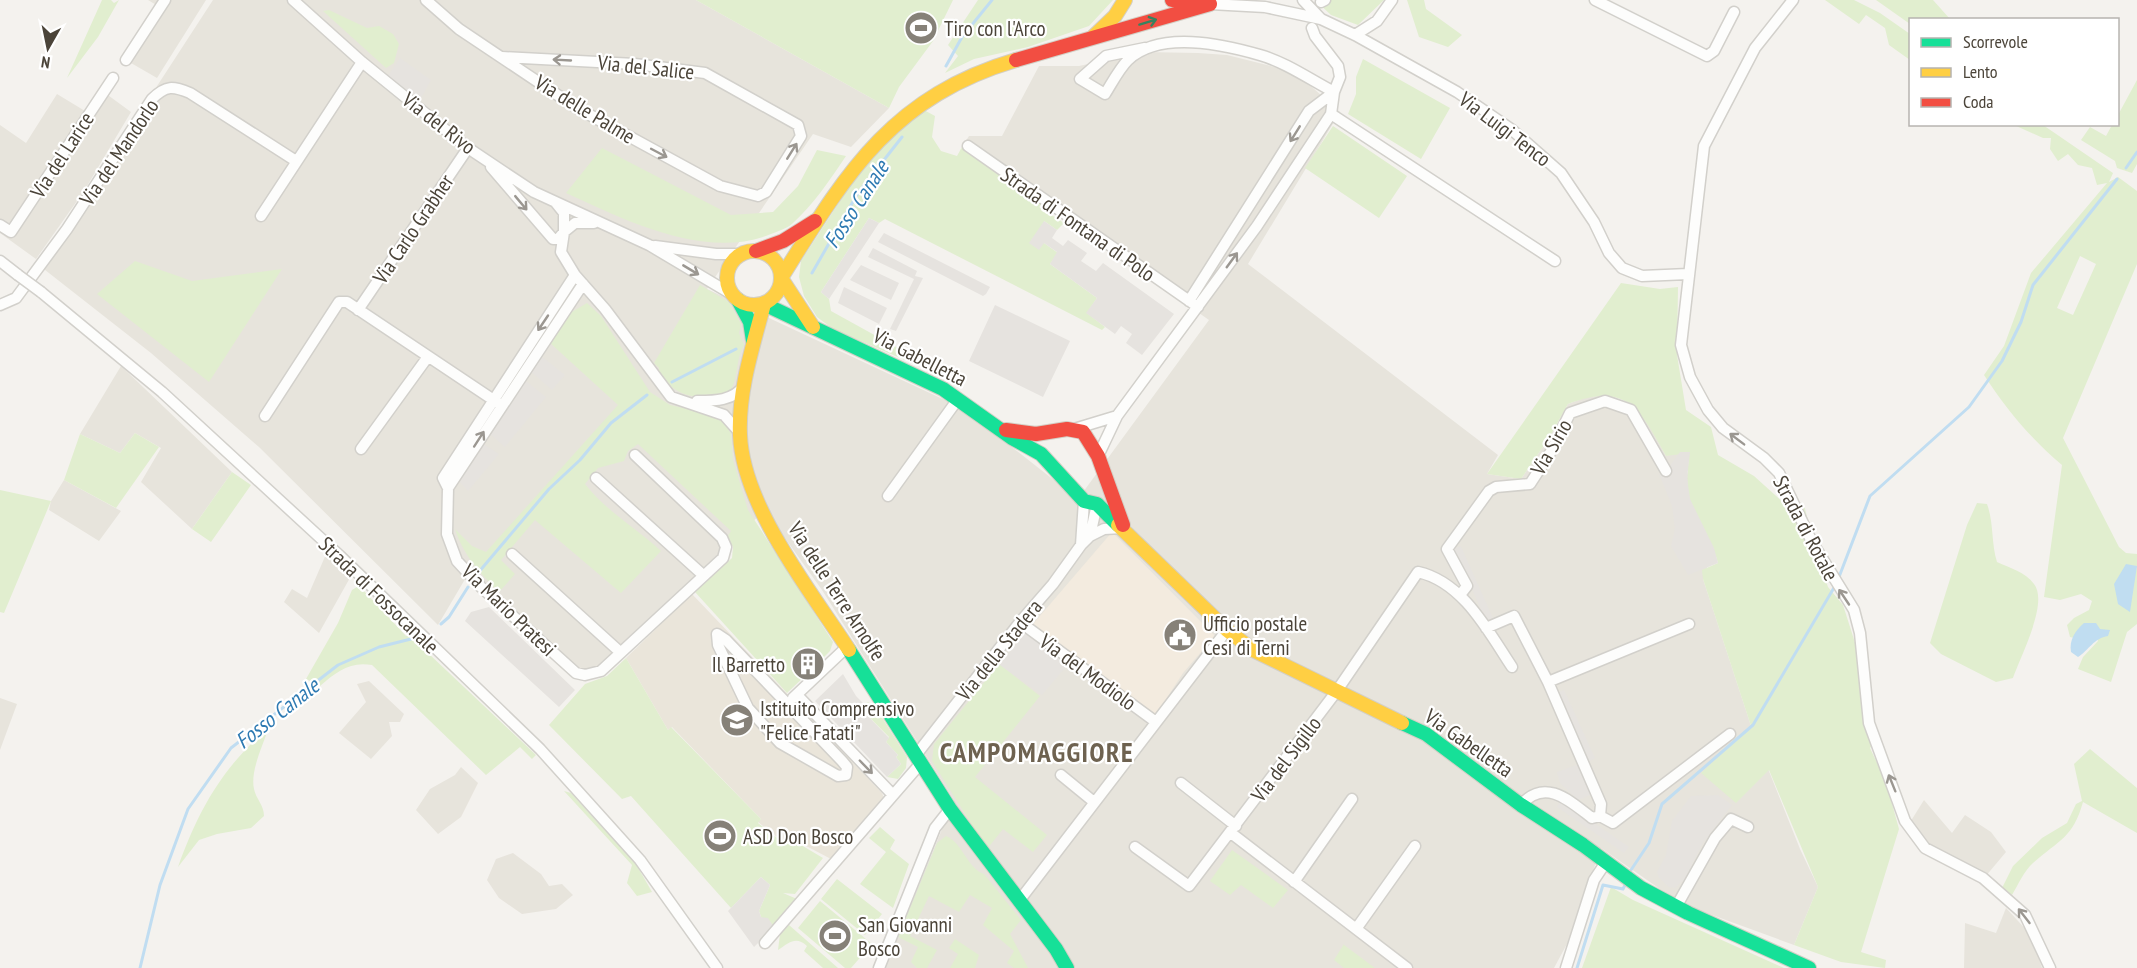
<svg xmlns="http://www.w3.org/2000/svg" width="2137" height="968" font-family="'PT Sans Narrow',sans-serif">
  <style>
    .residential { fill: #e7e4dc }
    .commercial { fill: #f3ebdf }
    .education { fill: #eae5da }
    .green { fill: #e1eecf; fill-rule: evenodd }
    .parking { fill: #e6e3df }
    .water { fill: #c0ddf1 }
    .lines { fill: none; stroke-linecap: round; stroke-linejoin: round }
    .stream { stroke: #c0ddf1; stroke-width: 3 }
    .street-casing { stroke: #d2d0cb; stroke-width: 13 }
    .fast-casing { stroke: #d3cfc5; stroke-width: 16 }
    .slow-casing { stroke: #d3cfc5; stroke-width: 16 }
    .jam-casing { stroke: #d3cfc5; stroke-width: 16 }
    .street { stroke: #fdfdfc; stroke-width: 10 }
    .fast { stroke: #16e098; stroke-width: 14 }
    .slow { stroke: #ffcf43; stroke-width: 14 }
    .jam { stroke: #f24e42; stroke-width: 14 }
    .street-bridge-casing { stroke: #d2d0cb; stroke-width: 13; stroke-linecap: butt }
    .street-bridge { stroke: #fdfdfc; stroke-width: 10 }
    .oneway { stroke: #36825f }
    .oneway2 { stroke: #9b9791 }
    .labels { text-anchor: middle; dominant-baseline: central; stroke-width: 4.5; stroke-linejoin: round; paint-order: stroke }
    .poi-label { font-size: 21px; fill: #4b4439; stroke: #fff; text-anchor: start }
    .street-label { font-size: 21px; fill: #4b4439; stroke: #fff }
    .water-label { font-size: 22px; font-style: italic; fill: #2e7ab2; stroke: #fff }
    .district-label { font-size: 27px; font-weight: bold; letter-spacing: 1.5px; fill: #6e6250; stroke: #fff }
  </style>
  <rect width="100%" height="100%" fill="#f4f2ee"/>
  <!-- residential -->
  <path class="residential" d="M148,0h58l-49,78 -26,-15 32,-54z
    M213,0h483l193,108 -38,39 -38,-13 -106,155 255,119 116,91 131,-179 -247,-173 7,-11h33l37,-70h40l65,-14 54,1 29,2 68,17 45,40 -92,152 250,191 -11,19 34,5 28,-41 19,-34 19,-7 22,-2 22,9 16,17 19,35 14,-4 34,96 -11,31 48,147 49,123 18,38 -24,58 -101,-37 -23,-12 -69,-48 -33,94 -14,26h-669l69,-168 -132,-210 -57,-80 -168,158 -10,3 -10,-2 -106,-100 -33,56 -179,-178 -108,-94 -111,-87z
    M101,90l30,22 -47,79 -48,68 -36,-26v-108l26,18 31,-49 28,17z
    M121,366l111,106 -40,57 -51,-47 20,-34 -26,-15 -15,20 -40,-19z
    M64,480l57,31 -22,30 -50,-31 2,-9z
    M327,552l24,24 -32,57 -35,-31 8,-13 15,9z
    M369,681l35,33 -4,8h-11l3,14 -21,23 -32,-26 27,-31 -9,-18z
    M0,698l17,6 -17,46z
    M461,767l17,16 -17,34 -23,17 -22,-24 14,-21 25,-14z
    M1924,800l28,33 13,-18 26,17 15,20 -21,25 -59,-31 -17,-22z
    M513,853l28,21 8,12 13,-2 11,11 -17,14 -34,5 -23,-16 -12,-18 9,-21z
    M2006,908l25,27 11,33h-78l1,-45 31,10z"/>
  <!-- commercial -->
  <path class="commercial" d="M1112,532l103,104 -32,37 -28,43 -122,-92z"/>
  <!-- education -->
  <path class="education" d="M692,594l190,199 2,5 -53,61 -40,-21 -5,6 -28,-22 3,-3 -89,-92 -4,3 -42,-72z"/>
  <!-- green -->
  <path class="green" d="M102,0h9l3,3 5,-3 -21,37 -31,41z
    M696,0h257l-20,41 -34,46 -10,21z
    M978,0h135l-24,26 -61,21 -54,12 -29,14 13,-17 -10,-11z
    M1315,0h69l-26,25 -27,-10z
    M1407,0h17l2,9 36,26 -14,12 -29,-10z
    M1825,0h29l26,13 30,21v26l-21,-15 -4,-17 -19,-13 -7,9z
    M1876,0h57l17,19 -40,1v4z
    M329,10l38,18 12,-2 14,8 6,10 -5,19 -8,5 -63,-57z
    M1363,59l87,49 -29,51 -73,-45 8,-20v-17z
    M2137,80v84l-5,9 -15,-5 -2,-7 -34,-21 9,-13 16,9 6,-11 6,-1v-9z
    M924,110l11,6 -3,21 9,14 16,5 5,-9 80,57 -3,3 25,16 -7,7 -13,-9v22l14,10 -8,11 47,34 -10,15 18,14 -3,3 -217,-111 -6,4 -10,-5 -48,74 8,7 2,12 76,42 7,11 -81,-35 -16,-12 -13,-21 -5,-19 2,-16 54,-83 19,-24z
    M2014,125h29l70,48 -4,9 9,-5 19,14v73l-74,174 56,109 7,6 11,1v70l-10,8 -16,50 -33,-13 5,-12 15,-16 -5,-14 -14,12 -9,-2 -3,-12 7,-7 15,-8 3,-9 -11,-7 -21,6 -16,-3 18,-132c-31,-26 -56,-56 -78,-90l20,-29 27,-73 76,-90 -10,2 -5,-17 -14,-3 -10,-11 -10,7 -8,-12 1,-11h-8zM2080,256l16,8 -23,51 -16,-7z
    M1333,126l74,50 -28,42 -74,-50z
    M602,148l129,67 42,-3 25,-26 19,-36 29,6c-16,24 -33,49 -54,68 -6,5 -14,7 -21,10 -65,27 -146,-14 -205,-41z
    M135,261l57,20 90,-12 -73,113 -112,-88z
    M1621,283l39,6 18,-2 -1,68 9,55 25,17 7,28 36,21 32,29h18l14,54 10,28 15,18 15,47 8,79 6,15 -2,2 16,34 13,47 -38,123 25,8 -1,8 -44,-6 -47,-17 24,-58 -49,-117 -33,33 -35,-30 50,-47 -48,-147 -1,-9 16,-7c-6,-23 -21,-41 -28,-64 -4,-15 -2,-31 -1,-46l-23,3c-27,-48 -39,-74 -98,-52l-19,34 -28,41 -34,-5z
    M700,285l29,17 12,22 -2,9 5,12c-9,15 -5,34 -15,48 -32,6 -48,7 -71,-19l1,-6 -5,-5z
    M587,303l14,13 49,76 20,13 36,8 12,5 8,7 5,9 2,26 15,50 85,132 -3,9 -10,10 -11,-11 -7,5 2,4 -5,5 8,10 -20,19 -92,-101 37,-34 1,-11 -6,-10 4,-6 -93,-87 -10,7 -4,10 -26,7 -13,16c21,27 51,44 76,67l-40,42 -86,-73 -34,40 14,14 -16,18c-20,-20 -35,-36 -44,-63l17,17 14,6 132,-147 -69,-63 21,-29z
    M135,433l24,14 -43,61 -52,-28 16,-46 40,19z
    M232,472l19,13 -40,57 -19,-13z
    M0,490l51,11 -47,112 -4,-1z
    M1977,503l10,1c7,19 4,39 10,58 13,6 28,10 37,22 15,19 -14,73 -21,94l-17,4 -55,-28 -11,-11 37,-118z
    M357,587l7,4 42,45h4l126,119 -4,4 -12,-12 -34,28 -114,-110c-22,-4 -36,7 -52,21l-14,-7 32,-56 14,-33z
    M626,658l42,72 3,-3 90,92 -3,4 27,21 6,-5 32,19 -28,36 -12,-1 14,6 -23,28 -13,-10 -2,-6 11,-26 -9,-8 -30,31 -100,-112 -9,3 -73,-74 36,-41 22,-8z
    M999,664l41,32 -65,81 72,58 -14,17 -30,-23 -16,20 -55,-88 2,-17z
    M868,702l11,11 28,44 -1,11 -8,11 -11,-2 14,-13 -5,-7 2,-2 -12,-13 3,-5 -24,-24 -1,-9z
    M269,727c-6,18 -19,44 -15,62 2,10 10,16 10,27l-13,12 -34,6 -18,6 -21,27c21,-58 44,-99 91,-140z
    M2090,749l47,39v45l-54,-31c-10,36 -24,38 -50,61 -9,8 -15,22 -21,32l-10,-7 11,-22 29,-28 25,-15 9,-19 6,-3 -8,-37z
    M564,791l7,2 65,71 16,28 -15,4 -10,-13 5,-18z
    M880,827l15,13 -5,9 19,15 -16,44 -33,-24 26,-32 -17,-14z
    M946,836c17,7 21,32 38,38l37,46 -11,14 18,34h-14l-7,-5 7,-12 -31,-26 9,-17 -22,-13 -11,17 -30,-16 -19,40 27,14 -10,18h-10l-6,-6 7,-15 -20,-10 39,-94z
    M1232,850l56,40 -15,18 -32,-23 -11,10 -20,-14z
    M837,879l45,35 -17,21 -44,-36z
    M1611,887l22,13 151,68h-202z
    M820,901l52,43 -21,24h-6l-47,-40z
    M789,925l49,43h-15l-19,-17 3,-5c-11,-10 -17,-4 -29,4l2,-16z
    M955,939l24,16 -4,13h-25l8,-14 -9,-6z
    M1344,944v1l31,23h-31l-10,-8z"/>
  <!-- parking -->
  <path class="parking" d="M400,58l31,22 -12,22 -32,-25z
    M869,218l10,5 -50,76 -8,-7z
    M1044,221l13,9 -5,8 11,8 5,-6 19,13 -6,8 15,10 7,-8 71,51 -32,41 -16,-12 6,-9 -11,-8 -6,8 -29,-21 11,-15 -47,-34 7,-12 -13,-9 -5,7 -10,-7z
    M884,233l106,54 -4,7 -3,2 -105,-54z
    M873,248l44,23 -2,5 8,2 -27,53 -6,-2 24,-50 -46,-22z
    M861,265l38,18 -8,17 -41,-20z
    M844,287l43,21 -8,16 -41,-21z
    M995,305l75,36 -27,56 -74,-36z
    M541,356l24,19 -13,15 -23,-20z
    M526,381l20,16 -41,50 -16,-14z
    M481,442l18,12 -31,37 -11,-12z
    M1680,452h10l-3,26 3,21 24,49 4,15 -30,12 -17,-29 4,-17 -3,-23 -13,-32 7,-3z
    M1461,546l32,72 -7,3 -32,-72z
    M489,607l86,83 -16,17 -94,-86 6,-9z
    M1027,631l42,32 -27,32 -42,-30z
    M843,674l13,22 13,13 -4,4 24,25 -3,4 12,13 -2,2 5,7 -14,13 -72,-76z
    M1564,690l31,68 -7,4 -31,-69z
    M1579,764l13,30 -14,6 -18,-17 -3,-11z
    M1718,795l14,10 -29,38 -19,37 -9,8 -6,-1 -10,-9 -2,-6 9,-17 6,-34 19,-25z
    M1561,800l68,47 -5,6 -67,-46z
    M761,877l9,8 -11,26 2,6 7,1 6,9 -20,20 -26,-36z"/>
  <!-- water -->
  <path class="water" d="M2126,564l11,2 -7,46 -12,-8 -4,-20z
    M2084,623h12l4,6 10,1 -2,6c-14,2 -19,14 -30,21l-7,-5c-2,-12 4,-21 13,-29z"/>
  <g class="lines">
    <!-- stream -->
    <path class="stream" d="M946,66l16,-29 30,-37
      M2126,168l11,-16
      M812,273l46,-80 44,-56
      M672,382l64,-33
      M478,573l71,-84 31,-29 31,-37 36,-28
      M1839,577l31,-81 99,-89 33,-46 19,-39 12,-37 84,-106
      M441,624l8,-7 19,-30
      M1631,870l18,-27 13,-39 91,-79 82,-139
      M140,968l20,-83 28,-76 43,-61 107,-83 41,-18 32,-8
      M1577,968l26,-83 20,4 3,-6"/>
    <defs>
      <path id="street" d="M293,0l69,62 106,86 66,44 115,53 84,50
        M426,0l33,29 118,79 143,78 38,10 8,-4 35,-56 -3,-11 -93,-52 -70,-9 -133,-7
        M1303,0l18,19
        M1595,0l112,56 7,-5 20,-39
        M1793,0l-38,48 -51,98 -23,199 9,32 18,33 15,18 41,30 15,15 33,69 42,68 6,23 9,90 36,98 20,27 58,30 42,37 25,53
        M1321,2l4,-2
        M1210,4l55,3 56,12 34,16 102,57 54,37 50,44 33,49 15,31 13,15 20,8 46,-2
        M1355,35l22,-14 15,-21
        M1145,48l-39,8 -26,23 25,15c7,-11 14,-25 23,-34 32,-30 94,-16 132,-5 25,7 51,25 74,37
        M126,60l39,-60
        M1331,114l224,147
        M968,146l230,161
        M491,167l62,72h5l6,-7v-19l-8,-10
        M261,216l101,-154
        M594,223h-19l-11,9 -3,20 14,23 30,34 66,88 53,18 16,18
        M0,225l11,7 102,-154
        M655,246l61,8h27
        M0,261l18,14
        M575,275l-132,203 5,10 -1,46 10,27 24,26 95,86 9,2 16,-4 122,-113 3,-11 -4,-9 -87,-83
        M41,292l121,100 178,164 200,193 100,111 77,108
        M1189,301l120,-190 25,-19
        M0,305l16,-7 51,-69 85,-130c14,-14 21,-13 38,-6l106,68
        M358,310l110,-162
        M697,401c18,0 36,0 48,-16
        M265,416l74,-114h8l154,103
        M1074,429l43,-13
        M361,449l66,-91
        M1098,456l19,-40 140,-190 74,-112 3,-22 6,-15 -2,-11 -23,-30 -3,-8
        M596,478l107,97
        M448,488l135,-204
        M888,496l70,-97
        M1090,536l7,-32
        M1081,545l3,-44
        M512,554l108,98
        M1460,595l7,-9 -20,-37 42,-58 7,-4 34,-3 22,-34 18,-37 35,-12 26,9 35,61
        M1020,622l136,100
        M1486,628l28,-12 34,66 53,122 -1,12 -8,2c-22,-17 -47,-41 -71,-13
        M717,634l9,6 116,121 5,6 -1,8 -8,1 -58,-33 -32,-35 -30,-63z
        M1548,682l141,-58
        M797,695l96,100
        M793,698l55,-52
        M916,755l104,-133 33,-38 28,-39 9,-9 14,-7 19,-1
        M1061,775l33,27
        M1181,783l55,43
        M1600,816l13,7 117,-89
        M1231,833l176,135
        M1135,847l54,39 147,-194 82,-120c45,10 70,59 94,95
        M1294,882l58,-83
        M1019,901l208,-271
        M1676,907l39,-69 16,-19 17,8
        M1356,929l59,-83
        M765,943l156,-180
        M879,968l56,-140 15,-19
        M1566,968l28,-88 12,-18"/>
      <path id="fast" d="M738,300l12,22 3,19
        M764,304l179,85 69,49 29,16 43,47 13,3 21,21
        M849,650l101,159 106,140 11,19
        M1402,723l24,11 95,71 62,40 58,43 47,25 121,55"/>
      <path id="slow" d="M1094,36l21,-20 10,-16
        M727 278a27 27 0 1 1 54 0a27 27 0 1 1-54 0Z
        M764,304c-11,42 -26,87 -24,131 3,72 70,155 109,215
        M813,327l-32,-49c65,-104 110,-181 235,-218
        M1118,525l109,105 26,20 149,73"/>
      <path id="jam" d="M1172,0l26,5
        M1016,60l194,-56
        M756,251l27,-10 32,-20
        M1006,430l30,4 31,-5 16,3 15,24 25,69"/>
    </defs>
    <!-- street casing -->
    <use href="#street" class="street-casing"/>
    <!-- fast casing -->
    <use href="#fast" class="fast-casing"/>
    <!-- slow casing -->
    <use href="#slow" class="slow-casing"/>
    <!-- jam casing -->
    <use href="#jam" class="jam-casing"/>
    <!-- street -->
    <use href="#street" class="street"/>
    <!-- fast -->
    <use href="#fast" class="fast"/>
    <!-- slow -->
    <use href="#slow" class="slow"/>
    <!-- jam -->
    <use href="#jam" class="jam"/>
    <defs>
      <path id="street-bridge" d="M18,275l23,17"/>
    </defs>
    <!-- street-bridge casing -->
    <use href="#street-bridge" class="street-bridge-casing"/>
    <!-- street-bridge -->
    <use href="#street-bridge" class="street-bridge"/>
  </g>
  <!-- one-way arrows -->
  <defs><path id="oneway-shaft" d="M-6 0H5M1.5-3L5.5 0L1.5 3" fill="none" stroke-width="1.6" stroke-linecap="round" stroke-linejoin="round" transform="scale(1.5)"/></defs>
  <use class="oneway" href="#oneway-shaft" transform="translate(1148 22) rotate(-17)"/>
  <g class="oneway2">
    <use href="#oneway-shaft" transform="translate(562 60) rotate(-177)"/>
    <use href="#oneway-shaft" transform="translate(1295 134) rotate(122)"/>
    <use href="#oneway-shaft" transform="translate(792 151) rotate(-58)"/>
    <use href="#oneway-shaft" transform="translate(659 153) rotate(28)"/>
    <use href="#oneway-shaft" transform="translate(521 203) rotate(50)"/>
    <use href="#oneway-shaft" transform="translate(1232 260) rotate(-54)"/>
    <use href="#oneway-shaft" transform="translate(691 270) rotate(31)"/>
    <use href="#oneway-shaft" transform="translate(543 323) rotate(124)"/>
    <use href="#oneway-shaft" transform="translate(479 439) rotate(-57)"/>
    <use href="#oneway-shaft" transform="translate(1737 439) rotate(-143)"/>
    <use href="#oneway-shaft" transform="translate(1844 597) rotate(-124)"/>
    <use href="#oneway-shaft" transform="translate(866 767) rotate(46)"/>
    <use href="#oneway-shaft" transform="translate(1892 783) rotate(-112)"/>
    <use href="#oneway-shaft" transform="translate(2024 916) rotate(-128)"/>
  </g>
  <!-- icons -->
  <defs>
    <symbol id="stadium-disc" viewBox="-11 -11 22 22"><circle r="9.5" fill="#868178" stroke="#fff"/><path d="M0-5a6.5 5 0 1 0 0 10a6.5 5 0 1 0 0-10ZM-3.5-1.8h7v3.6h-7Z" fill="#fff"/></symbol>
    <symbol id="civic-disc" viewBox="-11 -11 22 22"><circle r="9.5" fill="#868178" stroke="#fff"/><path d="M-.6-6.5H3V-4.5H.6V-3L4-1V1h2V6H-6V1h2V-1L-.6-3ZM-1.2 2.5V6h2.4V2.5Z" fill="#fff"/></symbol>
    <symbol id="building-disc" viewBox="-11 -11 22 22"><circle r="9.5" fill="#868178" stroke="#fff"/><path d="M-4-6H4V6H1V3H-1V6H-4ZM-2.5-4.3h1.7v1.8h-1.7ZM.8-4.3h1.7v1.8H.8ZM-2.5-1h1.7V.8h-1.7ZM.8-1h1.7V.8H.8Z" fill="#fff"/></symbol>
    <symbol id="school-disc" viewBox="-11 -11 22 22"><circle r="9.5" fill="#868178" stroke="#fff"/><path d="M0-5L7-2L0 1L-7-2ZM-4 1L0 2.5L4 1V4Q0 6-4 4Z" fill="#fff"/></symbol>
  </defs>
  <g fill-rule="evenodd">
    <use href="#stadium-disc" x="902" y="9" width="38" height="38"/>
    <use href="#civic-disc" x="1161" y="616" width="38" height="38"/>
    <use href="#building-disc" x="789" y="645" width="38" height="38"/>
    <use href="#school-disc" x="718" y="701" width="38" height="38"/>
    <use href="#stadium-disc" x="701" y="817" width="38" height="38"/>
    <use href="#stadium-disc" x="816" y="917" width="38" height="38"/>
  </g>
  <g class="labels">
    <!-- poi labels -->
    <g class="poi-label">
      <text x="944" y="28">Tiro con l'Arco</text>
      <text x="1203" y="623">Ufficio postale<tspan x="1203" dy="24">Cesi di Terni</tspan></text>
      <text x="785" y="664" text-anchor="end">Il Barretto</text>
      <text x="760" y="708">Istituito Comprensivo<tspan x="760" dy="24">"Felice Fatati"</tspan></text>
      <text x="743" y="836">ASD Don Bosco</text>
      <text x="858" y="924">San Giovanni<tspan x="858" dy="24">Bosco</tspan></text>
    </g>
    <!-- street labels -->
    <g class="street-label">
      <text transform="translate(646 67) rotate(6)">Via del Salice</text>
      <text transform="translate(585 109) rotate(31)">Via delle Palme</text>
      <text transform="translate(439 123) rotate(38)">Via del Rivo</text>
      <text transform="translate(1505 129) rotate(37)">Via Luigi Tenco</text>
      <text transform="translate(119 152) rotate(-56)">Via del Mandorlo</text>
      <text transform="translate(62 155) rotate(-57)">Via del Larice</text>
      <text transform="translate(1078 224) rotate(35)">Strada di Fontana di Polo</text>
      <text transform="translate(413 229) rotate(-56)">Via Carlo Grabher</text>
      <text transform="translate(920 357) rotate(27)">Via Gabelletta</text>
      <text transform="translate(1551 447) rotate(-60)">Via Sirio</text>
      <text transform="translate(1806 528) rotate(62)">Strada di Rotale</text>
      <text transform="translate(837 591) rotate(57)">Via delle Terre Arnolfe</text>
      <text transform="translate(379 595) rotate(44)">Strada di Fossocanale</text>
      <text transform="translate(509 610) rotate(44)">Via Mario Pratesi</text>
      <text transform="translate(999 650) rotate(-51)">Via della Stadera</text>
      <text transform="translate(1088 672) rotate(36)">Via del Modiolo</text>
      <text transform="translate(1469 743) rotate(35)">Via Gabelletta</text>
      <text transform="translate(1286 759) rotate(-53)">Via del Sigillo</text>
    </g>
    <!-- water labels -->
    <g class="water-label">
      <text transform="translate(856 204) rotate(-57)">Fosso Canale</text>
      <text transform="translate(277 713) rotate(-38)">Fosso Canale</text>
    </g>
    <!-- district labels -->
    <g class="district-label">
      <text x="1037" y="752">CAMPOMAGGIORE</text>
    </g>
  </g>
  <!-- legend -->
  <rect x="1909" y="18" width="210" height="108" fill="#ffffff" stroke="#b7b4b0" stroke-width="1.5"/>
  <rect x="1921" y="38" width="30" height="9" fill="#16e098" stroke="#b7b4b0" stroke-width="1.5"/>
  <text x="1963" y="48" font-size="18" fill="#4b4439">Scorrevole</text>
  <rect x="1921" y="68" width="30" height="9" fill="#ffcf43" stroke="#b7b4b0" stroke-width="1.5"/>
  <text x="1963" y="78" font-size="18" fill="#4b4439">Lento</text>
  <rect x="1921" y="98" width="30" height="9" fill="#f24e42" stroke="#b7b4b0" stroke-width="1.5"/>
  <text x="1963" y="108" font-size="18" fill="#4b4439">Coda</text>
  <!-- north arrow -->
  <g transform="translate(48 48) rotate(189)" stroke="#ffffff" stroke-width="4.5" paint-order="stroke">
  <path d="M0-4.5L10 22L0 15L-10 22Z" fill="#4b4439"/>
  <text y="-9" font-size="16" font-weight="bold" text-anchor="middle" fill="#4b4439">N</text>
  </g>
</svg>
